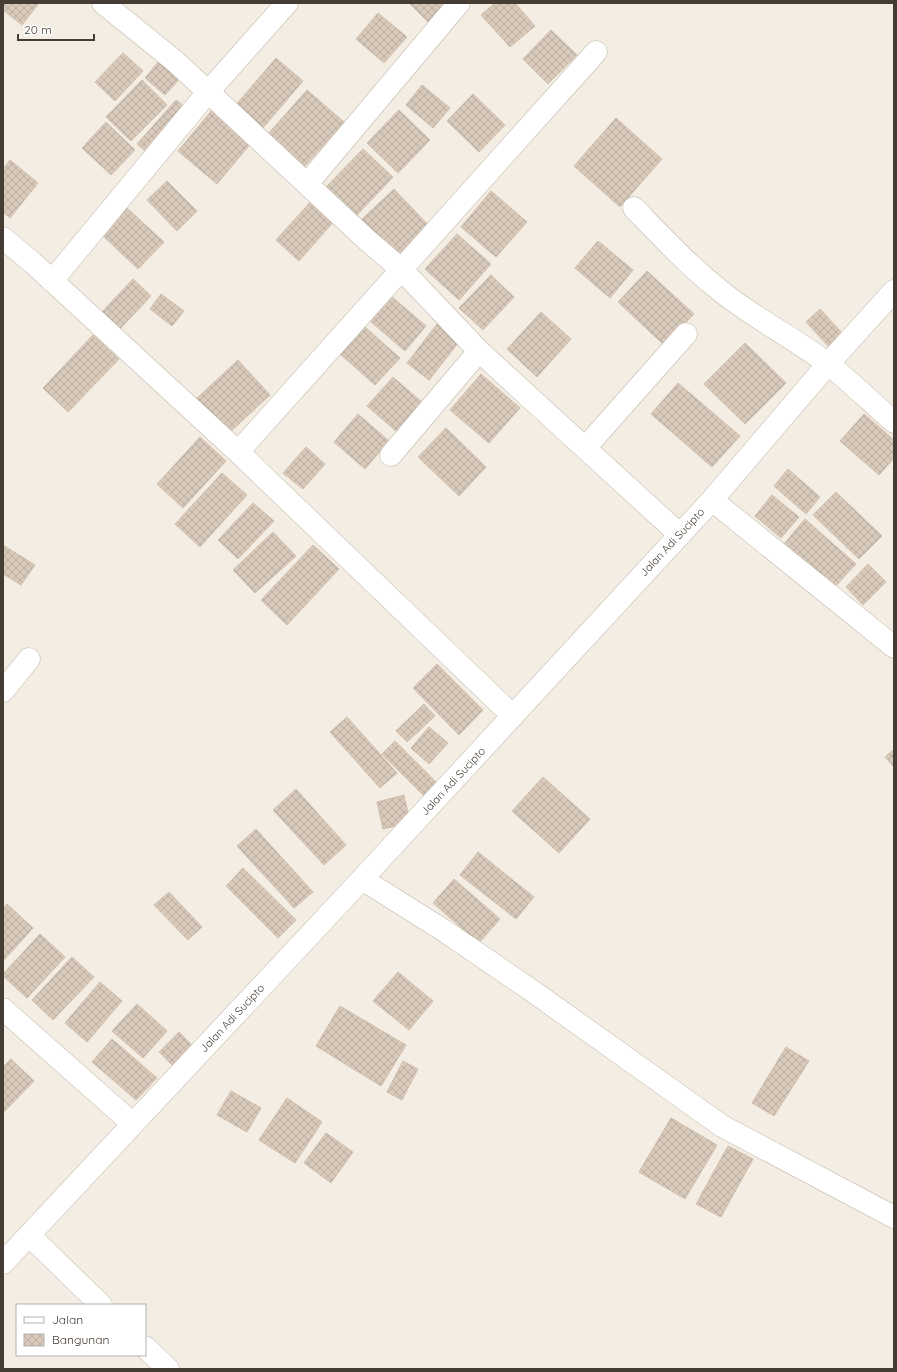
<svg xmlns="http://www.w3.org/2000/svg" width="897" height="1372" font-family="Quicksand,sans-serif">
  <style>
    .building { fill: url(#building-cross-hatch); stroke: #d0bfab }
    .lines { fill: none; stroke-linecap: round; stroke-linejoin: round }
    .minor-casing { stroke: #c1b7a9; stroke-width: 23 }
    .minor { stroke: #fff; stroke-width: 22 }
    .labels { text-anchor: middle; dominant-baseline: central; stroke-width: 4; stroke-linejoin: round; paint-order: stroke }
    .street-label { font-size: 11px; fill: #453c33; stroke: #fff }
  </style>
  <defs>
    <pattern id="building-cross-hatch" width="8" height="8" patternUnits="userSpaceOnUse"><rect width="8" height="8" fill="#d8cabb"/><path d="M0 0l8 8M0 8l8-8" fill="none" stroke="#bbaea1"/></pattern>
  </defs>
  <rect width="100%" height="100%" fill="#f3ede3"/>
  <!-- building -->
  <path class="building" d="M3,3h36l-17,22 -19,-15z
    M409,3h39l-19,20z
    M495,3h20l20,23 -25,21 -29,-32z
    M378,13l29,24 -23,26 -28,-24z
    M551,30l26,25 -29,29 -25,-25z
    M123,53l20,18 -28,30 -20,-19z
    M276,58l27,23 -41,48 -27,-23z
    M160,60l21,17 -16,18 -20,-17z
    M142,80l25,25 -36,36 -25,-24z
    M422,85l28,23 -17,20 -27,-23z
    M307,90l37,32 -39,44 -37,-32z
    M473,94l32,31 -26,27 -32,-31z
    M176,100l13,10 -39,45 -13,-11z
    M213,109l39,33 -35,42 -39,-33z
    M399,110l31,30 -32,33 -31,-30z
    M616,118l46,41 -42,48 -46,-41z
    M106,122l29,28 -24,25 -29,-27z
    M363,149l30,28 -37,39 -30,-29z
    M10,160l28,23 -28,35 -7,-6v-43z
    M167,181l30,30 -20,20 -30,-31z
    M394,189l38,40 -31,30 -39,-40z
    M491,191l36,31 -31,35 -35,-30z
    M314,198l22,21 -37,42 -23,-21z
    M127,208l37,34 -26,27 -36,-34z
    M457,234l34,30 -32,36 -34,-31z
    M598,241l35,29 -23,28 -35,-30z
    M647,271l47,43 -30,31 -46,-43z
    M491,275l23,22 -31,33 -24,-22z
    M133,279l18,17 -33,35 -18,-17z
    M161,294l23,17 -12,15 -22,-17z
    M391,296l35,30 -21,25 -35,-30z
    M820,309l23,25 -14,13 -23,-25z
    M541,312l30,27 -34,38 -30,-28z
    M437,324l22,18 -30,38 -22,-17z
    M365,327l35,31 -25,27 -35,-31z
    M93,335l26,24 -51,53 -25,-24z
    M745,343l41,40 -41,41 -41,-40z
    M238,360l32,35 -42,39 -33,-34z
    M481,374l39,34 -31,35 -39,-33z
    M393,377l30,26 -26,29 -30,-26z
    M678,383l62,53 -28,31 -61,-53z
    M358,414l31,27 -24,28 -31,-27z
    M864,414l30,26v18l-15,17 -39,-34z
    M446,428l40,39 -27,29 -41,-39z
    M200,437l26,24 -43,47 -26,-24z
    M306,447l19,17 -22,25 -20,-16z
    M788,469l32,28 -14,17 -32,-28z
    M222,473l25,22 -47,52 -25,-23z
    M836,492l46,44 -23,23 -46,-44z
    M772,495l27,22 -18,21 -26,-22z
    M253,503l21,18 -36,38 -20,-19z
    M805,519l51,45 -22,24 -50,-44z
    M273,532l23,24 -41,37 -22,-23z
    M3,545l32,20 -14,20 -18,-11z
    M313,545l26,24 -52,56 -26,-25z
    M868,564l18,18 -23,23 -17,-18z
    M437,664l46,46 -24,25 -46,-47z
    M424,704l11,12 -28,26 -11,-11z
    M347,717l50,56 -17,15 -50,-56z
    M429,727l19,16 -19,21 -18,-16z
    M395,741l48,48 -13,13 -48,-48z
    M894,749v18l-9,-10z
    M543,777l47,42 -31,34 -47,-42z
    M296,789l50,56 -22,20 -51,-55z
    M404,795l6,28 -27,6 -6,-27z
    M256,829l57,63 -19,16 -57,-62z
    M478,852l56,45 -18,22 -56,-44z
    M243,868l53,52 -18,18 -52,-52z
    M454,879l46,40 -21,24 -46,-40z
    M169,892l33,35 -14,13 -34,-35z
    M7,904l26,24 -30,33v-52z
    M40,934l25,23 -38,41 -24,-22v-2z
    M72,957l22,20 -41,43 -21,-20z
    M398,972l35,29 -24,29 -36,-29z
    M100,982l22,19 -35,41 -22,-19z
    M137,1004l30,27 -24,27 -31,-27z
    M340,1006l66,39 -25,41 -65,-40z
    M179,1032l17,17 -20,20 -17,-17z
    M112,1039l45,39 -21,22 -44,-38z
    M786,1047l23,14 -35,55 -22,-13z
    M11,1059l23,22 -31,32v-46z
    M403,1061l15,8 -16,31 -15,-8z
    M231,1091l30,17 -14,24 -30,-17z
    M287,1098l35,24 -27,41 -36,-23z
    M671,1118l46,27 -32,54 -46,-27z
    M326,1133l27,19 -22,31 -27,-20z
    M728,1146l25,13 -32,58 -25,-13z"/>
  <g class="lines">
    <defs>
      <path id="minor" d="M103,3l73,59 191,178 35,30 77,81 200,183
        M307,184l152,-181
        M634,208c27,28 53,56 83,80 34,29 75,48 111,76 23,18 44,39 66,58
        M3,238l30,25 205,189 275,264
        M52,281l156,-189 79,-89
        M585,448l101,-114
        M238,452l358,-400
        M391,455l88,-104
        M712,500l182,147
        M3,691l26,-32
        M362,879l81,51 88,60 191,136 172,91
        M3,1009l130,115
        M30,1236l71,69
        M3,1263l359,-384 350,-379 116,-136 66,-73
        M145,1347l23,22"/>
    </defs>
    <!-- minor casing -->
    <use href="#minor" class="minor-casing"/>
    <!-- minor -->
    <use href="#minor" class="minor"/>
  </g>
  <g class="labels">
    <!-- street labels -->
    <g class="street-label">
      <text transform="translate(672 542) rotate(-47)">Jalan Adi Sucipto</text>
      <text transform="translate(453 781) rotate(-47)">Jalan Adi Sucipto</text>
      <text transform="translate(232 1018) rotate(-47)">Jalan Adi Sucipto</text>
    </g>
  </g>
  <!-- border -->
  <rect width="897" height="1372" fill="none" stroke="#453c33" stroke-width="8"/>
  <!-- legend -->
  <rect x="16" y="1304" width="130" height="52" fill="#ffffff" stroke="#b5b1ad"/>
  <rect x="24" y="1317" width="20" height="6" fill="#ffffff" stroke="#b5b1ad"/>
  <text x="52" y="1324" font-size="12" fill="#453c33">Jalan</text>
  <rect x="24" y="1334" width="20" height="12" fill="url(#building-cross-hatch)" stroke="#b5b1ad"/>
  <text x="52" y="1344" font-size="12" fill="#453c33">Bangunan</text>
  <!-- scale -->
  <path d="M18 34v6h76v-6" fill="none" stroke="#453c33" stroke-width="2"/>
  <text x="24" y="34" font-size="12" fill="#453c33" stroke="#ffffff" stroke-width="3" paint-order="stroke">20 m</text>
</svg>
